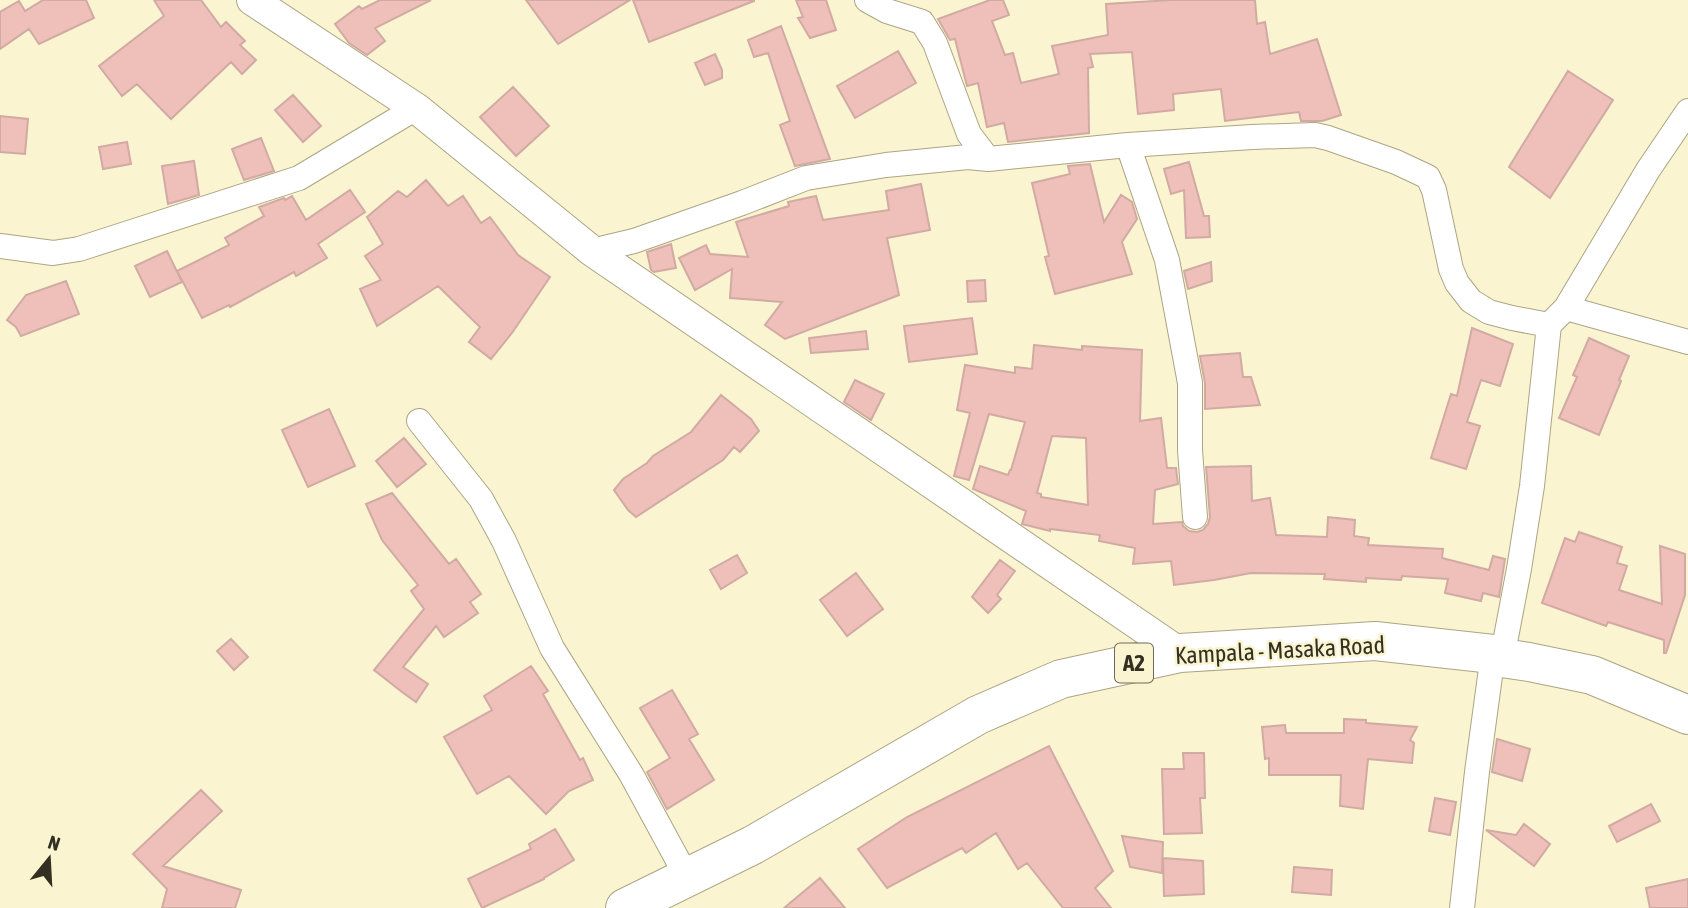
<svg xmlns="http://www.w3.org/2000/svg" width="1688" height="908" font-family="'Asap Condensed',sans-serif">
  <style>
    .building { fill: #eec0b9; stroke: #d1aaa4; stroke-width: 2; fill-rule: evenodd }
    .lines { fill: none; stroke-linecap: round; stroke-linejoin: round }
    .minor-casing { stroke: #aba584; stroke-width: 26 }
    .tertiary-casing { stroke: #aba584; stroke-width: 32 }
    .primary-casing { stroke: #aba584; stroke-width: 40 }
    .minor { stroke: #fff; stroke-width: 24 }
    .tertiary { stroke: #fff; stroke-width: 30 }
    .primary { stroke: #fff; stroke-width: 38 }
    .labels { text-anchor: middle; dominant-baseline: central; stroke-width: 5; stroke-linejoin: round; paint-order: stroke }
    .shield { fill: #faf4d0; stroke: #6f6b57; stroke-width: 2 }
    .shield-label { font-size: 23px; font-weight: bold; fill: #333023 }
    .street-label { font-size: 24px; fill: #333023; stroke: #faf4d0 }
  </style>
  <rect width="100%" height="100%" fill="#faf4d0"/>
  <!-- building -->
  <path class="building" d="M43,0h43l8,18 -55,26 -10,-15 -29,20v-37l19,-11 6,10z
    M154,0h47l20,27 5,-5 19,19 -5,4 16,15 -14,14 -11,-12 -60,57 -34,-35 -15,12 -23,-30 65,-50z
    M380,0h51l-56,28 10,13 -18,14 -18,-12 -14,-19 24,-18 3,3z
    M526,0h104l-72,44z
    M633,0h121v1l-105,41z
    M796,0h30l10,30 -26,8 -12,-20 5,-1z
    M990,0h13l6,15 -17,6 13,34 8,-2 8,30 38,-9 -7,-28 56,-11 -2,-31 65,-4h84l2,24 8,-2 5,32 47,-15 24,76 -19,6h-21l-2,-9 -74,9 -4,-32 -48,5 1,16 -36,4 -6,-62 -42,2 3,13 -5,1 1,65 -81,9 -4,-19 -17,4 -9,-44 -11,3 -12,-47 -5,1 -12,-21z
    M781,26l49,133 -35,7 -15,-41 10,-4 -22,-68 -14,4 -6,-17z
    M898,51l18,32 -61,35 -18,-32z
    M715,54l7,16v8l-17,7 -10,-22z
    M1568,71l45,29 -63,98 -41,-31z
    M513,87l36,39 -33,30 -36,-39z
    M293,95l28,31 -18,16 -28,-32z
    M0,116l28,3 -3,35 -25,-2z
    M261,138l13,33 -30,9 -12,-31z
    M127,142l4,22 -28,5 -4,-22z
    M194,161l5,34 -31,9 -6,-38z
    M1189,162l15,54h5l1,21 -24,1 -2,-48 -13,4 -7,-25z
    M1090,164l14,58 17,-27 11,7 5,17 -15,23 10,32 -77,20 -10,-37 4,-1 -17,-73 38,-9 -2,-8z
    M426,180l22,26 15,-10 18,27 9,-6 28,38 32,22 -38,56 -21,26 -22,-17 11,-15 -42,-41 -61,40 -17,-37 21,-9 -16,-24 18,-12 -16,-27 31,-26 9,6z
    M921,184l9,46 -43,8 12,57 -114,44 -20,-14 17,-23 -52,-4 2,-29 -37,21 -16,-32 27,-13 4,9 38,3 -12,-35 53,-16 -1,-4 28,-6 7,24 66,-10 -3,-19z
    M350,190l15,22 -47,32 9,14 -31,18 -2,-4 -64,35 -1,-2 -27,13 -25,-47 52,-26 -4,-7 39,-22 -5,-9 25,-9 1,2 7,-4 14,24z
    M671,244l5,24 -22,4 -3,-2 -4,-18z
    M167,251l15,31 -32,15 -15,-31z
    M1211,262l1,19 -24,8 -4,-18z
    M985,280l1,21 -18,1 -1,-21z
    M66,281l13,33 -58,22 -5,-9 -9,-7 19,-25z
    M972,318l5,36 -68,8 -5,-36z
    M1472,328l41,16 -13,42 -19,-6 -14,42 13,4 -14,43 -35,-11 20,-64 6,2z
    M866,331l2,18 -57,4 -2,-15z
    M1589,338l40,18 -10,24 2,1 -22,54 -40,-17 18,-41 -4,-2z
    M1034,345l48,5v-4l60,4 -2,71 21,-3 6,50h9l2,16 -23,6 -2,34 29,-2 1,4 6,5 8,1 6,-2 5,-6 2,-7 -4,-50 45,-1 1,35 18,-3 6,37 51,2 1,-20 27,3 -1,16 15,2 -1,7 75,4 -1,9 47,12 4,-14 12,3 -6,38 -16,-4 -2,8 -36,-8 3,-14 -46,-3 -1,4 -35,-2v4l-42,-3 1,-5 -74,-1 -37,7 -40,5 -3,-24 -38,3 2,-16 -36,-7 1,-6 -50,-6v2l-28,-7 4,-13 -53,-22 7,-23 28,9 2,-5h1l14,-48 -36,-8 -20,66 -15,-4 16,-63 -13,-3 8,-45 50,8v-6l17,2zM1052,436l34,2 2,67 -47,-8v-3l-4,-1z
    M1240,353l3,24h8l9,28 -55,4v-26l-5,-27z
    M855,380l29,14 -13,26 -27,-18z
    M721,395l30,24 8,12 -19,21 -6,-5 -11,13 -87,57 -8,-7 -14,-20 9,-11 24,-16 6,-7 38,-24z
    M329,409l26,57 -47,21 -26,-57z
    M404,438l22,26 -29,23 -21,-26z
    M392,493l57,71 7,-5 25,35 -11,8 8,11 -34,24 -8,-11 -33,41 25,17 -12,18 -14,-10 -28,-22 50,-61 -13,-18 7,-6 -36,-45 -16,-36z
    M1579,532l43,15 -5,16 10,3 -8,24 43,14 -2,-58 25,8v41l-19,58h-2v-13l-56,-18 -2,4 -64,-23 23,-65 10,4z
    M737,555l10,18 -26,16 -11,-19z
    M1000,560l15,11 -18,24 4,4 -13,14 -16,-16z
    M856,573l27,36 -36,27 -27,-36z
    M231,639l17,18 -14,13 -17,-19z
    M531,666l17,25 -5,3 37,66 3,-2 10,22 -24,11 -23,23 -37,-38 -32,18 -33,-57 48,-27 -8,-14z
    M672,690l26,44 -9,5 25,41 -47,29 -20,-37 23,-14 -30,-50z
    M1344,719l22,1v3l51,4 -7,13 4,3 -2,20 -44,-4 -5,50 -23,-3 1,-31h-72v-17l-4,1 -3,-32 23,-2 1,8h58z
    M1497,739l33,10 -8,32 -30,-9z
    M1049,746l64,125 -18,17 16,20h-48l-36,-45 -9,6 -22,-36 -30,20 -4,-5 -75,40 -29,-39 49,-32z
    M1183,753h21l1,45h-5l2,35 -38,1 -2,-65h22z
    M201,790l21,21 -59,55 78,24 -6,18h-73l5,-19 -34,-35z
    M1435,798l21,4 -6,33 -21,-4z
    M1651,804l9,17 -43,21 -8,-16z
    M1524,824l26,20 -16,22 -48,-36 30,5z
    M555,829l19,31 -30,18v1l-62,29 -14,-29 63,-30 -2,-5z
    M1122,836l41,6 -1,31 -32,-6z
    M1163,858l40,3 1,33 -40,2z
    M1294,867l38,3 -1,25 -39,-3z
    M820,878l25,30h-61z
    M1688,879v29h-38l-4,-20z"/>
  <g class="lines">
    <defs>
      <path id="minor" d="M867,0l20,11 35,11 13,21 34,91 19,25
        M1128,145l39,115 23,123v67l5,67
        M0,246l53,7 26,-4 220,-71 117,-70
        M592,251l42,-10 108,-38 64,-25 80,-13 82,-8 20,2 140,-14 124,-8 63,-2 13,3 68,24 32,15 6,13 17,79 6,14 14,18 18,11 23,6 37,7
        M1566,308l122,34
        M419,421l62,78 23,42 48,107 79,126 56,103
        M1502,658l17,-89 13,-83 17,-161 17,-17 82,-138 40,-59
        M1462,908l15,-136 16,-118"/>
      <path id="tertiary" d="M252,0l164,108 176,143 588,402"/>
      <path id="primary" d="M625,908l128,-63 225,-130 83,-36 119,-26 195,-12 118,13 9,4 27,4 63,13 96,40"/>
    </defs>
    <!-- minor casing -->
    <use href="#minor" class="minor-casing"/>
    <!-- tertiary casing -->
    <use href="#tertiary" class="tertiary-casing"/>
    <!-- primary casing -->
    <use href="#primary" class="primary-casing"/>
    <!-- minor -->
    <use href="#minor" class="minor"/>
    <!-- tertiary -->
    <use href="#tertiary" class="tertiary"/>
    <!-- primary -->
    <use href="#primary" class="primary"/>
  </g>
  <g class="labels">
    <!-- shield labels -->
    <rect class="shield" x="1115" y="643.5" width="38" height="39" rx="5"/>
    <g class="shield-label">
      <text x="1134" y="663">A2</text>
    </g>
    <!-- street labels -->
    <g class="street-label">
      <text transform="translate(1280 650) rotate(-3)">Kampala - Masaka Road</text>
    </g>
  </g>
  <!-- north arrow -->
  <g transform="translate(49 859) rotate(18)" stroke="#faf4d0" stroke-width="5" paint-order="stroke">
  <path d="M0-5L12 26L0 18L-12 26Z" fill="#333023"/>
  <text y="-10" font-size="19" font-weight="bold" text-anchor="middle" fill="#333023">N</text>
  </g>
</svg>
